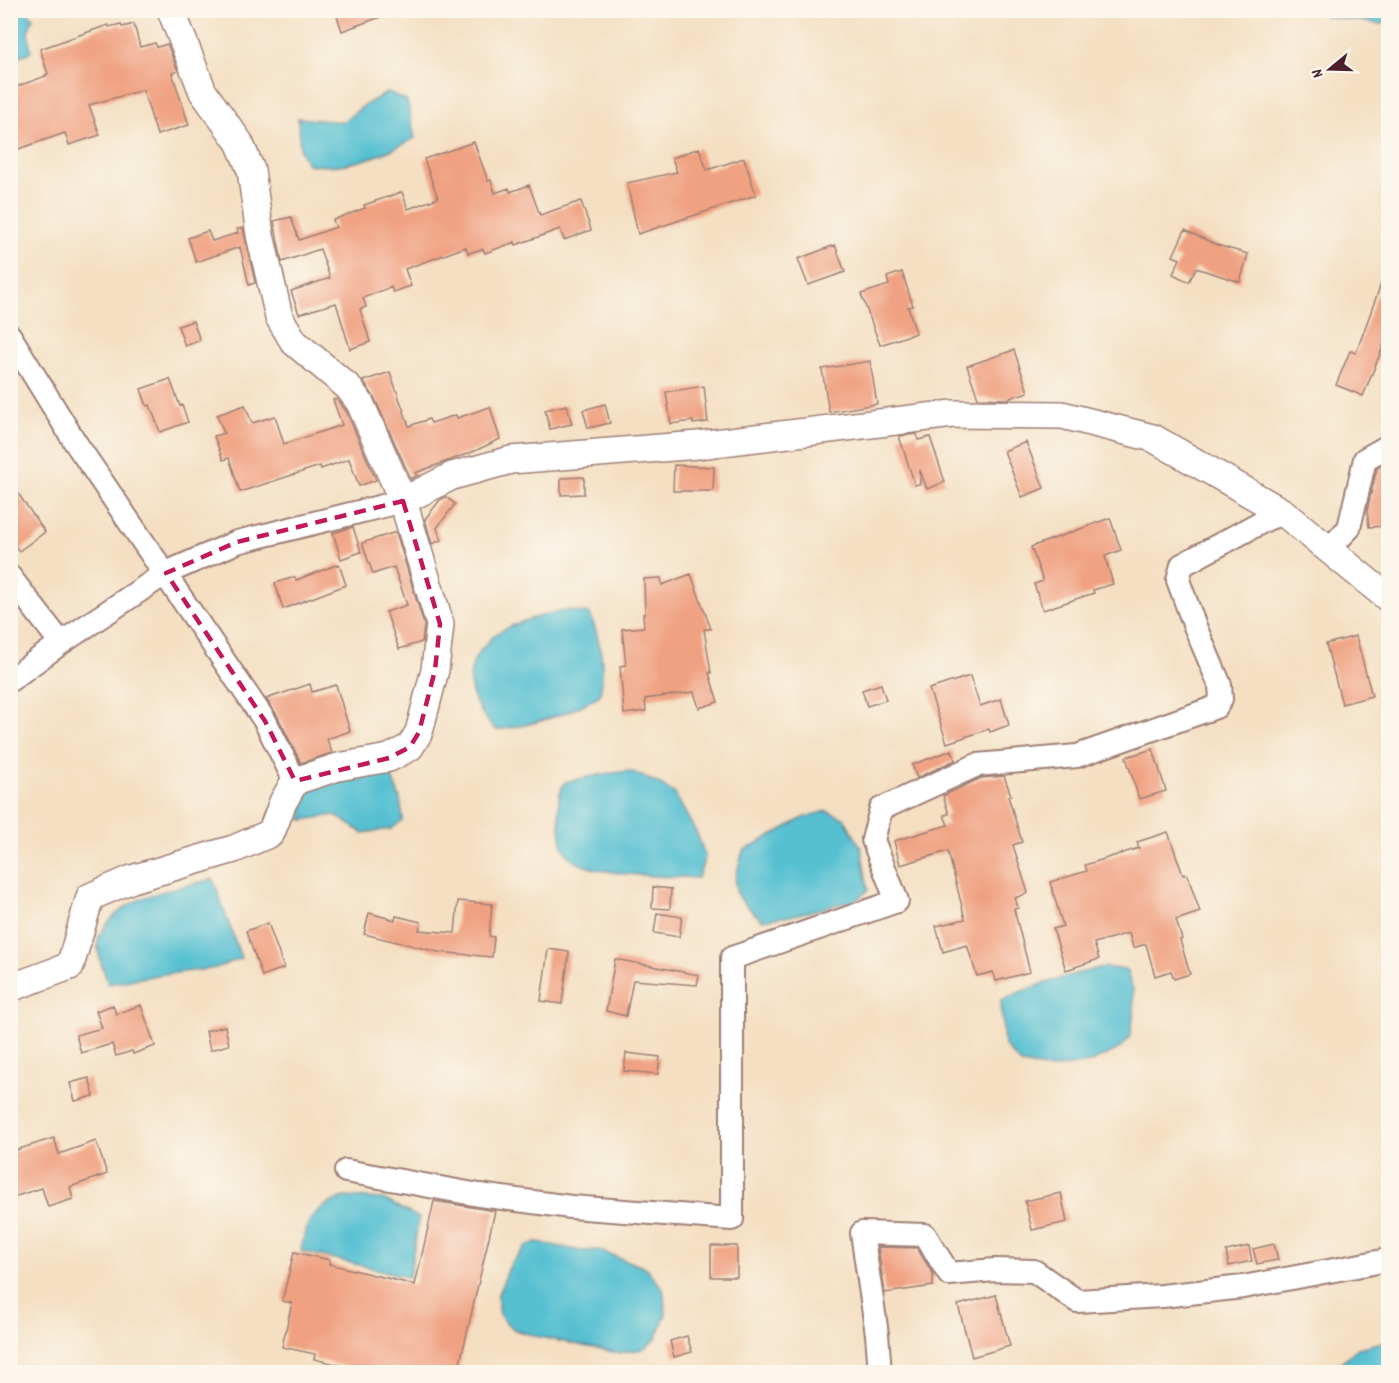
<svg xmlns="http://www.w3.org/2000/svg" width="1399" height="1383" font-family="Dekko,sans-serif">
  <style>
    .water { fill: #56c0d1; stroke: #50707e; stroke-width: 1.5 }
    .building { fill: #f0a181 }
    .lines { fill: none; stroke-linecap: round; stroke-linejoin: round }
    .minor-casing { stroke: #9f7f76; stroke-width: 26 }
    .tertiary-casing { stroke: #9f7f76; stroke-width: 30 }
    .minor { stroke: #fff; stroke-width: 22 }
    .tertiary { stroke: #fff; stroke-width: 27 }
    .marked { fill: none; stroke: #c2185b; stroke-width: 4.5; stroke-dasharray: 12 8; stroke-linejoin: round }
  </style>
  <rect width="100%" height="100%" fill="#fbf7ec"/>
  <filter id="ink" filterUnits="userSpaceOnUse"><feTurbulence type="fractalNoise" baseFrequency=".0167" numOctaves="2"/><feDisplacementMap in="SourceGraphic" scale="12" xChannelSelector="R" yChannelSelector="G"/><feConvolveMatrix kernelMatrix="1 2 1 2 8 2 1 2 1" color-interpolation-filters="sRGB"/></filter>
  <filter id="wash" filterUnits="userSpaceOnUse"><feTurbulence type="fractalNoise" baseFrequency=".008" numOctaves="4" result="noise"/><feDisplacementMap in="SourceGraphic" scale="24" xChannelSelector="R" yChannelSelector="G"/><feGaussianBlur stdDeviation="1.35" result="paint"/><feColorMatrix in="noise" values="0 0 0 0 0 0 0 0 0 0 0 0 0 0 0 0 0 1.4 0 .05"/><feComposite in="paint" operator="in"/></filter>
  <g filter="url(#wash)">
    <rect width="100%" height="100%" fill="#f4dfc2"/>
    <!-- water -->
    <path class="water" d="M25,10l8,8 -5,14 3,20 -18,7 -2,-1v-45z
      M1323,11h65v12l-7,1 -56,-8z
      M388,92l19,9 8,37c-31,17 -72,33 -108,26l-7,-14 -2,-32 45,4 20,-16z
      M567,610l23,4c11,29 15,50 10,81 -31,20 -67,30 -104,35 -25,-25 -38,-57 -10,-86 3,-3 6,-7 10,-10 21,-13 47,-19 71,-24z
      M388,767l12,32 3,21 -12,9 -28,4 -28,-18 -33,5 2,-33z
      M630,771l32,14 13,9 23,42 7,21 -7,21c-27,-2 -113,-1 -129,-22 -8,-9 -8,-18 -9,-30 -1,-16 -4,-30 5,-44l39,-8z
      M826,811l18,7 17,29 7,43 -11,10 -67,16 -28,4c-32,-28 -31,-29 -19,-69l62,-34z
      M213,879l28,79 -25,10 -59,7 -49,9c-4,-14 -12,-30 -10,-45 1,-4 5,-8 7,-12 23,-34 71,-38 108,-48z
      M1104,967l22,3 7,20 1,22 -4,26 -11,11 -30,14 -38,6 -30,-5 -17,-19 -3,-45c34,-15 67,-25 103,-33z
      M344,1197l39,2 36,19 -10,59 -108,-26c5,-33 12,-42 43,-54z
      M537,1242l44,9 17,-1 48,18 17,21 3,25 -10,25 -13,10 -25,4 -83,-17 -20,-6 -11,-9 -6,-11v-16l13,-31 17,-18z
      M1388,1341v31h-59l29,-24z"/>
    <g id="blocks">
      <!-- building -->
      <path class="building" d="M335,10h59v2l-52,19z
        M121,24l1,3 12,-3 6,23 15,-4 2,4 10,-3 11,27 -6,2 17,52 -32,10 -14,-45 -54,15 11,30 -31,10 -4,-12 -55,19v-63l36,-13 -1,-1 3,-1 -8,-25 68,-24 1,2z
        M474,142l14,39 3,-1 4,13 14,-5 1,4 19,-7 11,30 41,-14 10,29 -27,10 -4,-11 -44,16 -1,-3 -30,11 -2,-4 -15,4 -2,-6 -61,22 6,17 -18,6 -2,-5 -28,11 3,9 -6,2 10,33 -20,7 -14,-46 -37,11 -8,-23 39,-13 -10,-29 -38,13 -8,-41 17,-4 8,23 37,-13 -3,-7 32,-12 -1,-3 38,-13 6,17 30,-11 -14,-39z
        M699,148l8,22 37,-12 12,37 -118,39 -11,-51 50,-11 -5,-14z
        M243,228l12,55 -6,2 -9,-38 -44,15 -8,-24 20,-7 4,10 26,-8 -1,-4z
        M1185,230l32,15 31,9 -8,28 -44,-14 -7,14 -16,-8 7,-15 -7,-3z
        M835,245l10,27 -37,13 -10,-26z
        M1386,270h3v62l-26,64 -27,-11 14,-34 6,2z
        M902,272l11,34 -5,1 8,26 -36,12 -19,-51 28,-9 -2,-8z
        M193,321l7,19 -15,6 -7,-20z
        M1014,350l14,42 -21,7 -29,-1 -11,-32z
        M870,361l7,43 -48,8 -7,-43z
        M390,372l19,54 20,-7 2,4 25,-8 1,3 33,-11 10,32 -25,12 -60,22 3,2 -7,4 -37,-82 -11,-16z
        M170,379l10,27 2,-1 6,17 -28,10 -10,-27 -3,1 -6,-17z
        M704,386l4,36 -15,2v-3l-22,3 -5,-32z
        M337,399l9,12 30,69 -17,6 -10,-27 -28,10 -1,-3 -80,26 -11,-34 -6,2 -9,-24 10,-3 -7,-18 28,-10 7,18 23,-7 9,28 58,-19 -9,-25z
        M605,404l5,19 -22,5 -5,-18z
        M567,405l5,19 -22,5 -5,-19z
        M917,434l1,6 12,-3 15,45 -18,7 -7,-19v14l-5,1 -16,-49z
        M1026,442l18,46 -22,9 -18,-46z
        M1385,463h4v63l-20,1 -2,-16 10,-43z
        M674,465l40,2 -1,24h-40z
        M584,477v17l-23,1v-17z
        M10,482l35,50 -26,19 -9,-11z
        M446,497l9,7 -18,24 4,12 -9,4 -7,-25 15,-19z
        M1110,518l11,32 -16,6 8,28 -20,6 1,3 -51,17 -9,-26 9,-3 -12,-34z
        M353,527l8,25 -20,7 -8,-26z
        M396,532l28,93 -2,17 -23,7 -13,-37 21,-7 -13,-38 -21,7 -11,-31z
        M339,564l7,21 -63,24 -8,-26 20,-6 1,3z
        M691,574l20,55h-7l7,44h-2l9,29 -19,6 -5,-16 -49,7 1,12 -22,3 -4,-48 6,-1 -4,-36 22,-2 -1,-13h2l-1,-35 17,-1 1,7z
        M1356,636l16,60 -30,8 -16,-60z
        M970,676l10,30 21,-7 8,26 -19,7 -1,-3 -42,14 -18,-54z
        M310,684l2,8 24,-7 14,46 -23,8 5,14 -31,10 -24,-48 -11,-16z
        M881,684l5,16 -19,6 -5,-16z
        M1153,749l13,42 -27,8 -13,-42z
        M952,750l3,10 -38,18 -5,-13z
        M1004,776l7,19 -3,1 14,46 -9,3 15,48 -13,5 3,10 -4,1 16,63 -34,9 -3,-9 -16,4 -10,-31 -24,7 -7,-26 29,-7 -17,-68 -48,14 -6,-24 54,-16 -4,-10 5,-1 -6,-18 38,-18z
        M1168,832l15,43 4,-1 13,38 -24,8 6,19 -2,1 10,34 -16,5 -3,-8 -16,5 -9,-32 -13,4 -4,-15 -35,10 5,16 -33,11 -13,-41 10,-3 -13,-44 37,-11 -2,-6 54,-17 -2,-6z
        M653,887l18,2 -1,20 -18,-1z
        M458,901l34,3 -3,32 5,1 -2,20 -54,-5 -74,-18 5,-21 26,7 1,-4 25,6 -2,8 36,3z
        M657,913l25,4 -3,20 -25,-4z
        M268,923l16,45 -22,8 -16,-45z
        M548,949l21,3 -7,52 -21,-3z
        M615,959l84,16 -2,10 -64,-5 -7,36 -20,-5z
        M113,1005l3,9 25,-9 14,41 -22,8 -1,-3 -16,5 -4,-12 -31,9 -5,-18 26,-7 -6,-17z
        M225,1026l4,19 -19,5 -4,-19z
        M626,1053l34,4 -2,17 -34,-3z
        M89,1078l5,18 -19,5 -5,-18z
        M54,1138l5,16 37,-13 11,33 -37,13 3,12 -25,8 -6,-19 -32,10v-46z
        M1061,1193l6,29 -35,8 -7,-29z
        M434,1201l61,10 -37,161h-88l-56,-13 1,-5 -33,-7 10,-44 -10,-2 12,-49 36,8 -1,4 86,21z
        M1274,1244l4,16 -21,4 -4,-15z
        M711,1246h26v31h-26z
        M1249,1246l3,15 -23,5 -3,-15z
        M878,1247l39,1 16,26v12l-48,7z
        M996,1295l14,51 -38,11 -14,-52z
        M687,1336l5,16 -18,5 -4,-16z"/>
    </g>
  </g>
  <g filter="url(#ink)">
    <use href="#blocks" fill-opacity="0" stroke="#9f7f76" stroke-width="1.5"/>
    <g class="lines">
      <defs>
        <path id="minor" d="M10,336l65,106 190,279 30,60
          M1329,549l20,-21 16,-69 23,-13
          M10,577l51,66 105,-70 71,-31 166,-41
          M10,680l51,-37
          M346,1171l133,24 92,12 161,12v-261l165,-57 -24,-61 8,-31 96,-44 100,-9 139,-49 5,-8 -1,-14 -26,-61 -16,-44 4,-15 85,-46 17,-6
          M880,1372l-3,-38 -15,-101 63,2 24,39 46,-4 39,1 43,30 85,-5 81,-9 145,-27"/>
        <path id="tertiary" d="M403,501l49,-25 59,-16 187,-15 255,-31 109,1 91,23 131,75 104,85
          M10,988l60,-22 20,-69 42,-18 102,-30 37,-16 12,-31 12,-21 43,-14 51,-9 21,-11 9,-15 16,-62 5,-46 -37,-123 -43,-98 -12,-16 -54,-45 -15,-25 -19,-82 -9,-65 -12,-28 -36,-50 -32,-82"/>
      </defs>
      <!-- minor casing -->
      <use href="#minor" class="minor-casing"/>
      <!-- tertiary casing -->
      <use href="#tertiary" class="tertiary-casing"/>
      <!-- minor -->
      <use href="#minor" class="minor"/>
      <!-- tertiary -->
      <use href="#tertiary" class="tertiary"/>
    </g>
  </g>
  <!-- marked area -->
  <path class="marked" d="M403,501l37,123 -5,46 -16,62 -9,15 -21,11 -94,23 -30,-60 -99,-148 71,-31z"/>
  <!-- margin -->
  <rect width="1399" height="1383" fill="none" stroke="#fbf7ec" stroke-width="36"/>
  <!-- north arrow -->
  <g transform="translate(1330 69) rotate(251)" stroke="#fbf7ec" stroke-width="4.5" paint-order="stroke">
  <path d="M0-4.5L10 22L0 15L-10 22Z" fill="#4a1f2b"/>
  <text y="-9" font-size="16" font-weight="bold" text-anchor="middle" fill="#4a1f2b">N</text>
  </g>
</svg>
